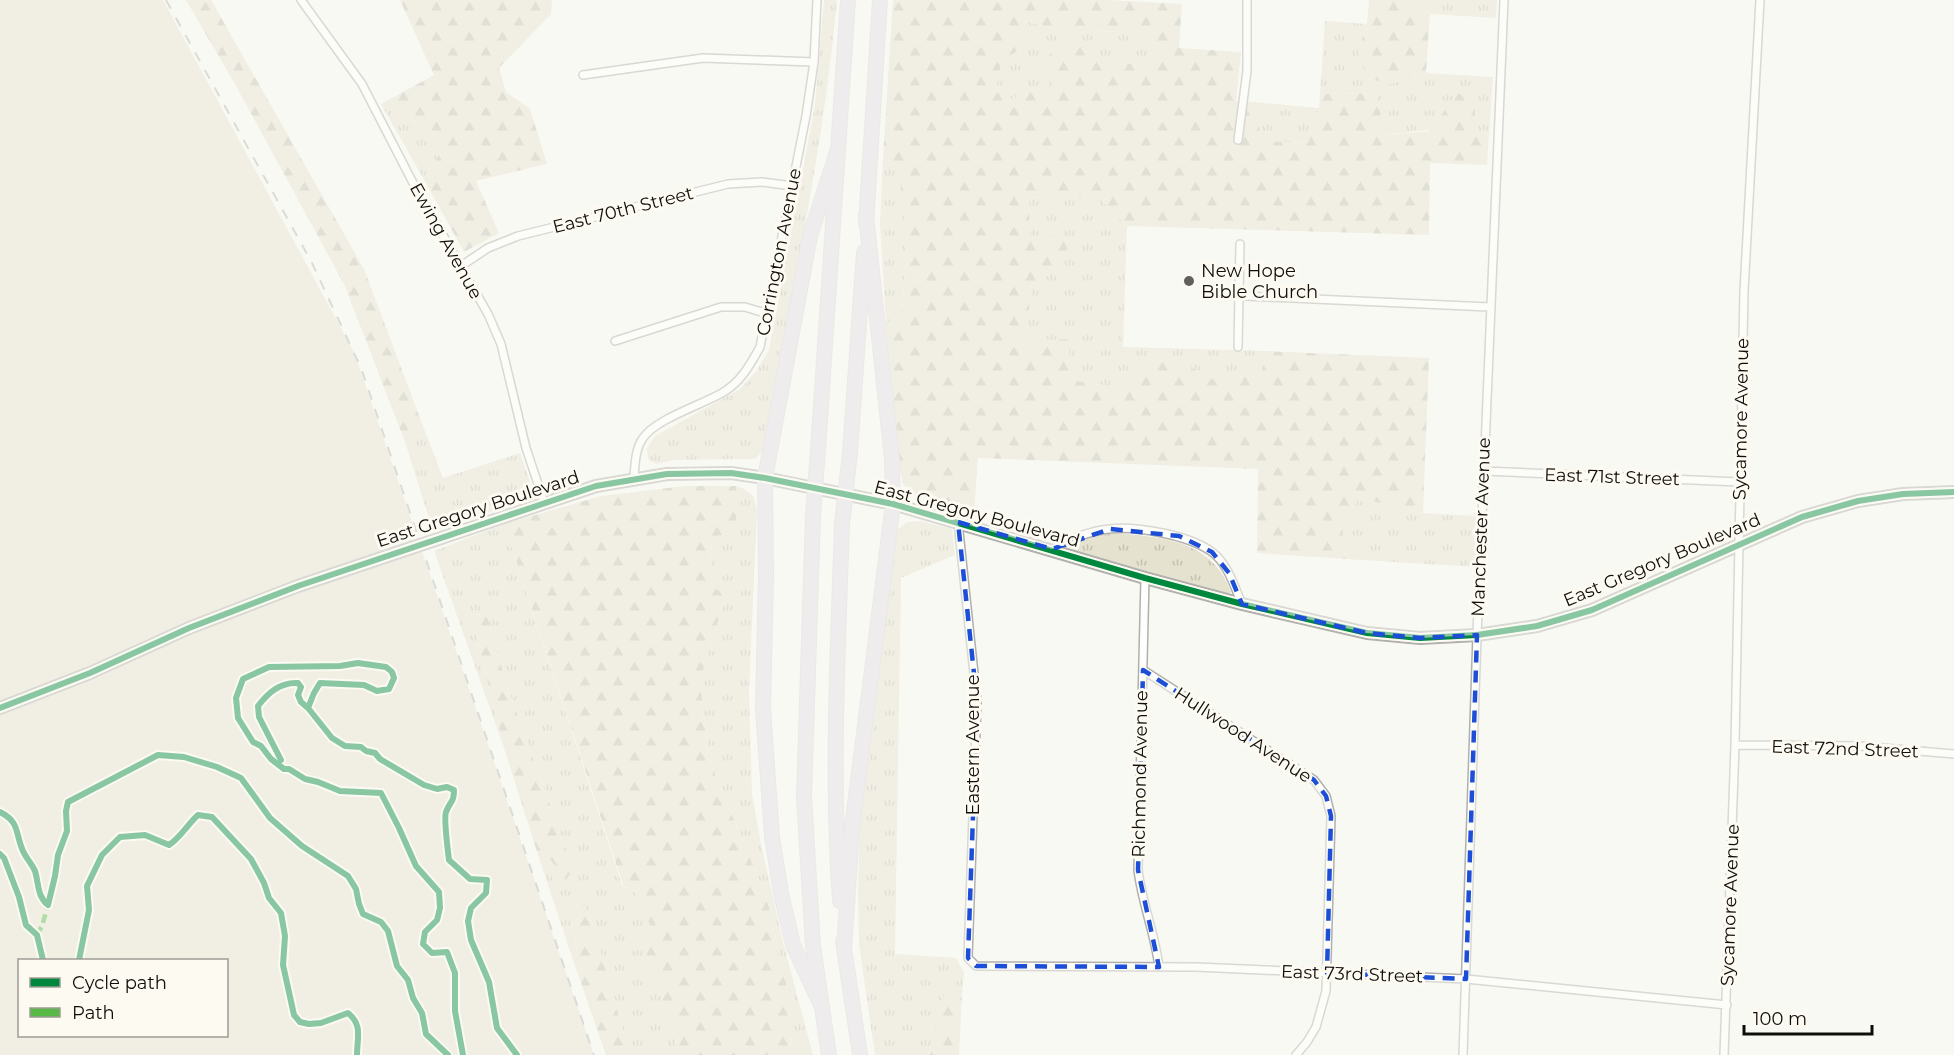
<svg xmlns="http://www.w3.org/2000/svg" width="1954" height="1055" font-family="Montserrat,sans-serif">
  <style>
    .grass { fill: url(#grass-tufts) }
    .forest { fill: url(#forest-firs); fill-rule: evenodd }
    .green { fill: #e6e2d0; fill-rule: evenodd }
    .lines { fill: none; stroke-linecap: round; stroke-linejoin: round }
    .minor-casing { stroke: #b1b0ac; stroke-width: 10 }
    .secondary-casing { stroke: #b1b0ac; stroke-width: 14 }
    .motorway-casing { stroke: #d6d6d4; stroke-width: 16 }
    .minor { stroke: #fefefd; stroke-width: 7 }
    .secondary { stroke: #f6f4f6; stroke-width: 10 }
    .motorway { stroke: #e2dce4; stroke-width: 14 }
    .rail { stroke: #b5b5b4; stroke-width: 2; stroke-dasharray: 10 10; stroke-linecap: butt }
    .motorway-bridge-casing { stroke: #d6d6d4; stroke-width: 16; stroke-linecap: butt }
    .motorway-bridge { stroke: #e2dce4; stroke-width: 14 }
    .quiet { stroke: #58b947; stroke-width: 4.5; stroke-dasharray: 9 4.5; stroke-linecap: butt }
    .cycleway-casing { stroke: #fcfaf1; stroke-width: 10 }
    .cycleway { stroke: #00873e; stroke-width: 6 }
    .marked { fill: none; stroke: #1d4ed8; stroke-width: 4.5; stroke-dasharray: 12 8; stroke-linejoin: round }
    .poi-dot { fill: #61605d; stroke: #fcfaf1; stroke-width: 2 }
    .labels { text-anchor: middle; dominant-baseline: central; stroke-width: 6; stroke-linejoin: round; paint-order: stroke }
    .street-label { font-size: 18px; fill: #0f0e0b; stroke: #fcfaf1 }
    .poi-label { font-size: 18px; fill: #0f0e0b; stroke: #fcfaf1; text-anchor: start }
  </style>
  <defs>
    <pattern id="grass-tufts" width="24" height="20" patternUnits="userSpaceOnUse" patternTransform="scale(1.5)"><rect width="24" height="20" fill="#e6e2d0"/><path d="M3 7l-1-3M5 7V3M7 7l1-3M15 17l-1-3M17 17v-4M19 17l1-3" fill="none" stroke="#c4c1b1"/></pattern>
    <pattern id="forest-firs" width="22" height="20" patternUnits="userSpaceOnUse" patternTransform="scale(1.5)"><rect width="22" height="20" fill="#e6e2d0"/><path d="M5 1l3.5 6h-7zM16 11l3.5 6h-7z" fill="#c4c1b1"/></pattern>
  </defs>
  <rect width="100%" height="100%" fill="#f9f9f4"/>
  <!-- grass -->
  <path class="grass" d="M824,0h13c-13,146 -45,291 -71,435l-5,18 -6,6 -81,1 -18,4 -8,-5 -1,-11 8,-12 85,-47 17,-19 12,-20 46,-245z
    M1404,0h93l-1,18 -66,-4z
    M1025,21l39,10 92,1 -6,28 -35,6 -30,-20 -39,16 5,23 -42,15 -14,-9 7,-31 16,-9z
    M1325,21l42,3 -9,28 32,32 36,-11 67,4 -4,58c-33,-11 -72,-3 -106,0l-6,-42 -57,1z
    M390,99l10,18 31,11 9,26 -17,24 -42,-74z
    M1252,102l67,6 -11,35 -45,-2z
    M883,157l15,9 9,75 -5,73 -16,10 -6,-101z
    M1029,197l72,2 26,27 -4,121 144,4 -6,22 -45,8 -35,-19 -52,28 -58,-10 -46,-39 7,-57 19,-10 -21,-34z
    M426,434l17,44 77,-25 15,44 -102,34 -28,-89z
    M736,486c16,5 19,10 21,26l-8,179 3,103 9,50 22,98 30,113h-22l-2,-57 -22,-99 -59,-142 -8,-76 26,-86 -16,-10 1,-47 25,-7z
    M1359,498l64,15 53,3 -1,51 -129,-8 -4,-36z
    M920,521l32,8 3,26 -54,23 -6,376 61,4 8,14 -2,22 -18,1 -15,60h-54l-16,-110 -1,-52 2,-83 37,-280 10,-8z
    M504,524l118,361 15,9 16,38 -7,20 34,103h-50l-40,-140 -10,-14 -10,12 7,38 -4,9 -34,-102h10l24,11 -66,-183 -20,-71 -16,-1 33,134 -70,-197z
    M1118,533c47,5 95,8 113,59l-4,3 -157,-44 -3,-5 31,-11z"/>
  <!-- forest -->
  <path class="forest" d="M186,0h25l153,269 62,165 -21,8 -61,-158 -108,-198z
    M400,0h152l-1,14 -52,54 7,24 24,17 17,55 -71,17 23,52 -35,19 -41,-74 17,-24 -9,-26 -31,-11 -10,-18 44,-24z
    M893,0h216l73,4 -3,44 62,4 -5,49 16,1 11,39 45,2 11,-35 1,-14 57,-1 7,42 46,-4 27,-38 18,9v28l14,5 -2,30 -57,-2 -1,72 -302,-9 -26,-27 -72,-2 1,43 34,-8 4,20 -17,22 -19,10 -7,57 43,-2 4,41 57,10 9,-28h43l35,19 45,-8 6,-22 162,7 -6,155 -64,-15 -17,25 4,36 -89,-6 1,-84 -280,-11 -4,54 -62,-18 -9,-10 -3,-16 -14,-144 16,-10 5,-73 -9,-75 -15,-9zM1025,21l39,10 92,1 -6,28 -35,6 -30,-21 -31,1 -8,15 4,24 -41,15 -14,-9 7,-31 16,-9z
    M1369,0h35l26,14 -4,59 -36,11 -23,-6 -9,-26 9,-28z
    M685,486h51v45l-25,7 -1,47 16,10 -26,86 8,76 59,142 22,99 2,57h-111l-34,-103 7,-20 -16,-38 -14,-9 -119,-361 97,-28z
    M471,614l16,1 20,71 66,183 -7,11 -17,-22h-10l-35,-110z
    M580,901l10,14 40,140h-24l-33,-95 4,-10 -7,-37z
    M944,994h18l-3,61h-30z"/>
  <!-- green -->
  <path class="green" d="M0,0h163l191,352 240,703h-594zM20,960h206v76h-206z"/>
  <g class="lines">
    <defs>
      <path id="minor" d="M301,0l61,84 50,97 76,133 13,30 25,104 18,54
        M583,75l120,-17 111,4
        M1238,140l9,-69v-71
        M461,266l27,-18 30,-12 210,-52 34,-2 30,4
        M1224,295l265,12
        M615,341l106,-34h24l23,7
        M1238,347l2,-103
        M1484,471l255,11
        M634,478c1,-13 1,-29 9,-40 13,-19 58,-33 79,-45 19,-11 28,-28 38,-46l46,-231 8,-54 3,-62
        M958,522l19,180 -9,256 8,8 220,1 270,12 261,26
        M1052,549c18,-10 37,-18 57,-20 28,-3 80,6 103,23 16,12 22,34 30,52
        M1145,578l-7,292c4,33 17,64 21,97
        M1143,670l171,110 12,16 5,20 -5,175 -10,36 -9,15 -11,13
        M1735,745l125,1 94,8
        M1463,1055l14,-420 27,-635
        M1724,1055l11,-310 9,-454 16,-291"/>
      <path id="secondary" d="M0,708l90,-35 99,-45 109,-42 298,-100 71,-12 64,-1 34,5 128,26 252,74 97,26 125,29 53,5 57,-3 60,-9 55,-16 210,-93 56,-16 45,-7 51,-2"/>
      <path id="motorway" d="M866,224l14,-224
        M818,450l30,-450
        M850,453l14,-201
        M813,515l-9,282 9,149 16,109
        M840,901c-9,-126 -2,-251 2,-377
        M843,941l17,114
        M844,950l8,-122 41,-324 -1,-45 -26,-244
        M821,1005l-28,-60 -12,-52 -9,-56 -9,-129 3,-134 -1,-96 45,-242 28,-87"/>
    </defs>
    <!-- minor casing -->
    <use href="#minor" class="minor-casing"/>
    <!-- secondary casing -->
    <use href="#secondary" class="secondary-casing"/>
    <!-- motorway casing -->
    <use href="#motorway" class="motorway-casing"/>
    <!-- minor -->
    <use href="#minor" class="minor"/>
    <!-- secondary -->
    <use href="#secondary" class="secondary"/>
    <!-- motorway -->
    <use href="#motorway" class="motorway"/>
    <!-- rail -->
    <path class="rail" d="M166,0l146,263 49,105 233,687"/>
    <defs>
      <path id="motorway-bridge" d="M813,515l5,-65
        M842,524l8,-71"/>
    </defs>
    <!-- motorway-bridge casing -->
    <use href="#motorway-bridge" class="motorway-bridge-casing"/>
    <!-- motorway-bridge -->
    <use href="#motorway-bridge" class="motorway-bridge"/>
    <!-- quiet -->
    <path class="quiet" d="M37,935l5,-9 6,-21"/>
    <defs>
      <path id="cycleway" d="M0,708l90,-35 99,-45 109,-42 298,-100 71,-12 64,-1 34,5 128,26 252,74 97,26 125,29 53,5 57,-3 60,-9 55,-16 210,-93 56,-16 45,-7 51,-2
        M281,760l-22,-43 -1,-11c10,-13 22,-24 40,-23l3,4 -3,8 3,7 7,6
        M0,812c20,10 15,21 23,39 3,7 9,13 12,20 4,13 2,25 13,34l7,-29 3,-21 9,-24 -1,-20 2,-9 90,-47 26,2 33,10 24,11 29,40 32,28 46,30 8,13 3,15 4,10 18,8 7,9 9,35 11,14 5,18 9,15 4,21 22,21
        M0,854l4,4 15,39 7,28 11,10 6,25
        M79,960l10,-50 -2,-24 15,-31 18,-18 25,-2 24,10c12,-8 18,-20 29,-30l14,2 39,42 13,24 5,15 12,15 4,23 -2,29 11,50 6,7 9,2 12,-1 27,-10c15,12 9,25 9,42
        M463,1055l-8,-44v-38l-8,-21 -15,1 -9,-9 2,-12 12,-12 3,-12 -1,-16 -23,-26 -17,-38 -18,-35 -41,-2 -22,-9 -13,-3 -16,-10h-5l-13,-10 -10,-13 -8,-4 -15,-24 -2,-20 7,-19 26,-12 71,-1 18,-3 28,4 6,5 2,6 -5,11 -12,2 -13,-6 -44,-2 -6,10 -6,15 24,30 13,8 16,1 5,4 9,2 5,6 44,26 13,4 10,-2 7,3c0,13 -4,11 -8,22 -2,5 2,40 3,48l21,19 17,1 -1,13 -15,15 -3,13 3,19 18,42 8,46 20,27"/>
    </defs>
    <!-- cycleway casing -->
    <use href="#cycleway" class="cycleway-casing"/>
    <!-- cycleway -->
    <use href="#cycleway" class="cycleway"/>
  </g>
  <!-- marked area -->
  <path d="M0 0H1954V1055H0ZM958,522l94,27 58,-20 69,7 33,16 17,21 13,31 125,29 53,5 57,-3 -11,344 -139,-6 4,-157 -5,-20 -12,-16 -171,-110 -5,200 21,97 -183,-1 -8,-8 9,-256z" fill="#f9f9f4" fill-opacity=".55" fill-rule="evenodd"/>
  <path class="marked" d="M958,522l94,27 58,-20 69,7 33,16 17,21 13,31 125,29 53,5 57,-3 -11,344 -139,-6 4,-157 -5,-20 -12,-16 -171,-110 -5,200 21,97 -183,-1 -8,-8 9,-256z"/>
  <!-- markers -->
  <circle class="poi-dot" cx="1189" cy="281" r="6"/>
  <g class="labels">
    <!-- street labels -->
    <g class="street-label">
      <text transform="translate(623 210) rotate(-14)">East 70th Street</text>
      <text transform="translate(446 241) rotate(61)">Ewing Avenue</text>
      <text transform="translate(779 252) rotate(-79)">Corrington Avenue</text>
      <text transform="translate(1741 419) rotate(-89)">Sycamore Avenue</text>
      <text transform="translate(1612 477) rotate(2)">East 71st Street</text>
      <text transform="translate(478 509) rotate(-18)">East Gregory Boulevard</text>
      <text transform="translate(977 514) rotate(15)">East Gregory Boulevard</text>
      <text transform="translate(1481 527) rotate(-88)">Manchester Avenue</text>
      <text transform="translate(1662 560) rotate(-23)">East Gregory Boulevard</text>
      <text transform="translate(1243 735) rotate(33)">Hullwood Avenue</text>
      <text transform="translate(973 745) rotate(-90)">Eastern Avenue</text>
      <text transform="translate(1845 749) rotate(2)">East 72nd Street</text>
      <text transform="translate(1140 774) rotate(-89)">Richmond Avenue</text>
      <text transform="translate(1730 905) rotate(-88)">Sycamore Avenue</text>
      <text transform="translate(1352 974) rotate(2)">East 73rd Street</text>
    </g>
    <!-- poi labels -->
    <g class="poi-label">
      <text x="1201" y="271">New Hope<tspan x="1201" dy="21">Bible Church</tspan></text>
    </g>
  </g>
  <!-- legend -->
  <rect x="18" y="959" width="210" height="78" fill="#fcfaf1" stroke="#9d9c95" stroke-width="1.5"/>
  <rect x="30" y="978" width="30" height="9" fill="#00873e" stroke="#9d9c95" stroke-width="1.5"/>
  <text x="72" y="989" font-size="18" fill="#0f0e0b">Cycle path</text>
  <rect x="30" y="1008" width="30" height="9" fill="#58b947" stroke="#9d9c95" stroke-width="1.5"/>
  <text x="72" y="1019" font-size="18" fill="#0f0e0b">Path</text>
  <!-- scale -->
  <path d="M1744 1025v9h128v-9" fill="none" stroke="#0f0e0b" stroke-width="3"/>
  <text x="1753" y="1025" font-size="18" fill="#0f0e0b" stroke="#fcfaf1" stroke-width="4.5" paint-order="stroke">100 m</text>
</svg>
